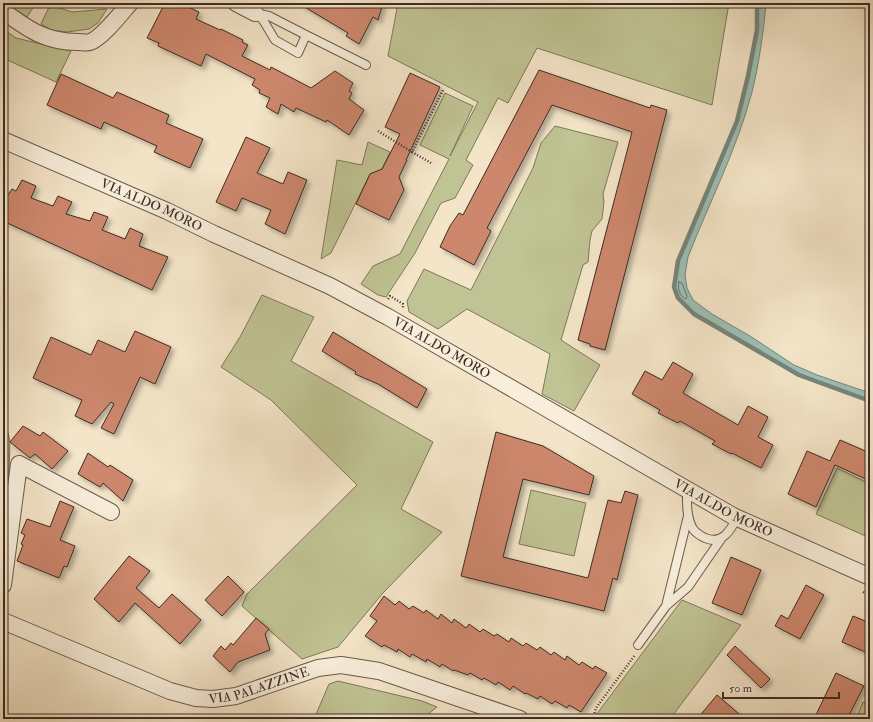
<svg xmlns="http://www.w3.org/2000/svg" width="873" height="722" font-family="'IM FELL Double Pica',serif">
  <style>
    .green { fill: #c0c393; stroke: #7e785b }
    .water { fill: #9cbfb5; stroke: #76857b }
    .lines { fill: none; stroke-linecap: round; stroke-linejoin: round }
    .shore { stroke: #6c766c; stroke-width: 1 }
    .stream { stroke: #76857b; stroke-width: 4.5 }
    .building { fill: #cd876d; stroke: #3c2d23; filter: url(#shadow) }
    .service-casing { stroke: #6a5b4c; stroke-width: 10 }
    .minor-casing { stroke: #6a5b4c; stroke-width: 18 }
    .path { stroke: #3c2d23; stroke-width: 2.5; stroke-dasharray: 1 2; stroke-linecap: butt }
    .service { stroke: #f8eedb; stroke-width: 8 }
    .minor { stroke: #f8eedb; stroke-width: 16 }
    .labels { text-anchor: middle; dominant-baseline: central; stroke-width: 3.5; stroke-linejoin: round; paint-order: stroke }
    .street-label { font-size: 13px; fill: #3c2d23; stroke: #f8eedb }
  </style>
  <defs>
    <filter id="shadow"><feDropShadow dx="3.5" dy="3.5" stdDeviation="2" flood-color="#0004"/></filter>
  </defs>
  <rect width="100%" height="100%" fill="#f4e5c8"/>
  <filter id="stains"><feTurbulence type="fractalNoise" baseFrequency=".005" numOctaves="4"/><feColorMatrix values="0 0 0 0 .2 0 0 0 0 .09 0 0 0 0 .02 0 0 0 .5 -.17"/></filter>
  <radialGradient id="worn" r=".72"><stop offset=".6" stop-color="#630" stop-opacity="0"/><stop offset="1" stop-color="#630" stop-opacity=".3"/></radialGradient>
  <!-- green -->
  <path class="green" d="M5,3h31l-9,14z
    M398,3h331l-17,102 -175,-57 -29,55 -10,-5 -32,62 7,5 -18,33 -14,5 -26,50 -29,44 -8,-2 -17,-11 12,-18 27,-12 49,-95 -29,-14 25,-52 28,13 -23,50 28,-54 -90,-46z
    M50,5l22,7 35,-3 -9,14 -9,6 -7,1 -15,2 -16,-2 -10,-6z
    M3,29l13,9 55,13 -15,31 -53,-24z
    M555,126l63,16 -15,52 1,8 -2,17 -10,12 -2,9 -2,22 -5,3 -22,75 39,25 -26,46 -32,-17 8,-40 -83,-45 -29,20 -29,-17 -2,-11 17,-32 47,21 62,-122 8,-25z
    M368,142l22,10 -8,17 -12,5 -39,79 -10,6 16,-99 25,5z
    M262,295l52,22 -23,44 142,81 -32,67 41,23 -59,61 -45,54 -36,12 -60,-53 5,-12 110,-109 -86,-85 -50,-33 19,-30z
    M3,411l7,31 -2,61 -5,-36z
    M837,468l33,16v54l-54,-24z
    M531,490l55,13 -12,53 -55,-12z
    M682,600l59,25 -71,94h-77z
    M338,681l84,20 15,6 -15,12h-108l15,-35z
    M863,702l7,3v14h-14z"/>
  <!-- water -->
  <path class="water" d="M757,3h8l1,2c-3,29 -7,59 -14,87 -15,57 -43,111 -64,165l-3,18 2,13 6,12 19,14 38,22 44,29 23,10 53,18v8l-71,-26 -105,-61 -16,-16 -4,-11 4,-26 59,-140 11,-45 9,-46z"/>
  <g class="lines">
    <!-- shore -->
    <path class="shore" d="M679,282l3,1 5,13 -1,3c-6,-2 -9,-11 -7,-17z"/>
    <!-- stream -->
    <path class="stream" d="M757,3v27l-9,46 -11,45 -59,140 -4,26 4,11 16,16 105,61 71,26"/>
  </g>
  <!-- building -->
  <path class="building" d="M165,3h15l19,9 -3,7 24,11 1,-1 22,11 -1,2 6,3 -6,11 28,14 1,-3 40,21 24,-17 18,12 -4,8 3,2 -3,6 15,11 -15,25 -22,-15 -1,2 -30,-14 -2,4 -13,-8 -3,10 -12,-7 4,-9 -11,-5 1,-3 -8,-5 3,-6 -49,-25 -5,12 -43,-20 1,-3 -12,-5z
    M298,3h85l-5,17 -5,-3 -14,27 -13,-8 2,-3z
    M539,70l111,38 1,-3 16,5 -62,240 -15,-4v-2l-12,-4 54,-208 -80,-27 -65,123 4,3 -17,34 -34,-18 10,-21 9,-13 4,2z
    M410,73l30,14 -34,73h1l-8,17 5,13 -15,30 -33,-16 14,-30 12,-5 18,-35 -15,-7z
    M61,74l52,24 4,-6 52,23 -3,8 37,16 -13,29 -36,-16 3,-6 -53,-24 -3,7 -54,-24z
    M246,137l24,11 -13,25 26,11 5,-12 19,8 -22,54 -20,-10 6,-14 -29,-12 -6,13 -20,-9z
    M22,180l14,6 -5,12 22,8 5,-10 14,6 -6,12 24,7 4,-9 14,5 -6,13 23,9 5,-11 13,6 -4,12 29,11 -16,33 -149,-69v-29l5,3 4,-6 4,2z
    M135,331l36,16 -16,37 -15,-7 -26,57 -13,-6 13,-24 -3,-2 -19,22 -17,-8 7,-16 -49,-22 18,-41 40,18 7,-15 27,12z
    M333,332l94,57 -10,19 -39,-24 -23,-10 1,-2 -34,-21z
    M673,362l20,12 -10,19 55,32 10,-19 20,11 -10,20 15,8 -12,23 -29,-15 -1,1 -19,-10 3,-3 -35,-20 -2,2 -20,-10 2,-3 -28,-16 13,-23 17,9z
    M23,426l17,10 3,-4 25,19 -16,18 -17,-15 -5,4 -20,-16z
    M496,432l47,14 51,30 -5,19 -66,-16 -20,78 85,21 20,-78 13,3 4,-12 13,4 -21,85 -4,-2 -9,33 -143,-35z
    M840,440l30,13v28l-35,-16 -19,42 -28,-13 19,-43 23,10z
    M88,453l20,14 2,-2 23,15 -10,21 -20,-18 -3,4 -22,-13z
    M60,501l14,6 -14,33 15,6 -8,21 -3,-1 -5,12 -42,-17 6,-16 -2,-1 4,-9 -4,-2 6,-14 23,8z
    M129,556l21,15 -14,17 23,20 13,-14 29,26 -21,24 -45,-41 -16,19 -25,-23z
    M731,557l30,13 -19,45 -30,-12z
    M228,576l16,16 -22,24 -17,-16z
    M806,585l18,10 -24,44 -25,-13 6,-11 7,4z
    M384,596l11,9 4,-4 10,8 4,-3 11,7 2,-3 12,9 3,-5 11,9 2,-4 12,9 3,-4 11,8 3,-3 11,7 3,-2 12,8 2,-4 12,8 3,-3 11,7 3,-3 11,8 3,-3 11,8 2,-4 12,9 3,-3 11,7 2,-3 12,7 -26,39 -12,-7 -2,3 -12,-7 -3,3 -12,-8 -2,3 -12,-6 -1,1 -12,-8 -3,4 -12,-8 -2,3 -12,-7 -2,2 -12,-7 -2,2 -14,-5 -1,1 -11,-7 -2,3 -13,-8 -1,3 -14,-8 -2,3 -12,-8 -1,3 -13,-7 -2,2 -17,-11 12,-15 -7,-5z
    M853,616l17,7v31l-28,-12z
    M256,618l13,11 -4,5 5,16 -32,12 -8,10 -17,-16 8,-10 4,4 6,-7 2,2z
    M735,646l35,33 -9,9 -34,-33z
    M836,673l28,13 -17,33h-33z
    M717,695l28,24h-48z"/>
  <g class="lines">
    <defs>
      <path id="service" d="M255,13l14,3 37,19 -8,18 -23,-13 -12,-20z
        M306,35l60,30
        M687,489c0,13 -1,28 6,40 3,4 8,7 12,9 17,7 25,-7 32,-20
        M688,516l-22,90 22,-19 33,-48
        M638,645l28,-39"/>
      <g id="minor">
        <path d="M236,3l19,10"/>
        <path d="M3,11c25,18 42,31 75,31 4,0 9,1 12,0 12,-4 32,-30 40,-39"/>
        <path id="s1" d="M3,140l164,71 47,23 116,52 58,31 345,199 137,61"/>
        <path d="M3,585l16,-121 92,48"/>
        <path id="s2" d="M3,621l167,70 26,7 17,1 23,-3 82,-28 23,-3 38,6 141,48"/>
      </g>
    </defs>
    <!-- service casing -->
    <use href="#service" class="service-casing"/>
    <!-- minor casing -->
    <use href="#minor" class="minor-casing"/>
    <!-- path -->
    <path class="path" d="M378,131l34,21
      M431,163l-19,-11 31,-62
      M388,299l2,-3 13,8v4
      M863,592l7,4
      M593,719l3,-11 39,-53"/>
    <!-- service -->
    <use href="#service" class="service"/>
    <!-- minor -->
    <use href="#minor" class="minor"/>
  </g>
  <g class="labels">
    <!-- street labels -->
    <g class="street-label">
      <text stroke="none"><textPath href="#s1" startOffset="162">VIA ALDO MORO</textPath></text>
      <text stroke="none"><textPath href="#s1" startOffset="486">VIA ALDO MORO</textPath></text>
      <text stroke="none"><textPath href="#s1" startOffset="810">VIA ALDO MORO</textPath></text>
      <text stroke="none"><textPath href="#s2" startOffset="273">VIA PALAZZINE</textPath></text>
    </g>
  </g>
  <!-- margin -->
  <rect width="873" height="722" fill="none" stroke="#f4e5c8" stroke-width="16"/>
  <rect x="4" y="4" width="865" height="714" fill="none" stroke="#3c2d23" stroke-width="2"/>
  <rect x="8" y="8" width="857" height="706" fill="none" stroke="#3c2d23"/>
  <!-- scale -->
  <path d="M723 692v6h116v-6" fill="none" stroke="#3c2d23" stroke-width="2"/>
  <text x="729" y="692" font-size="12" fill="#3c2d23" stroke="#f8eedb" stroke-width="3" paint-order="stroke">50 m</text>
  <rect width="100%" height="100%" filter="url(#stains)"/>
  <rect width="100%" height="100%" fill="url(#worn)"/>
</svg>
